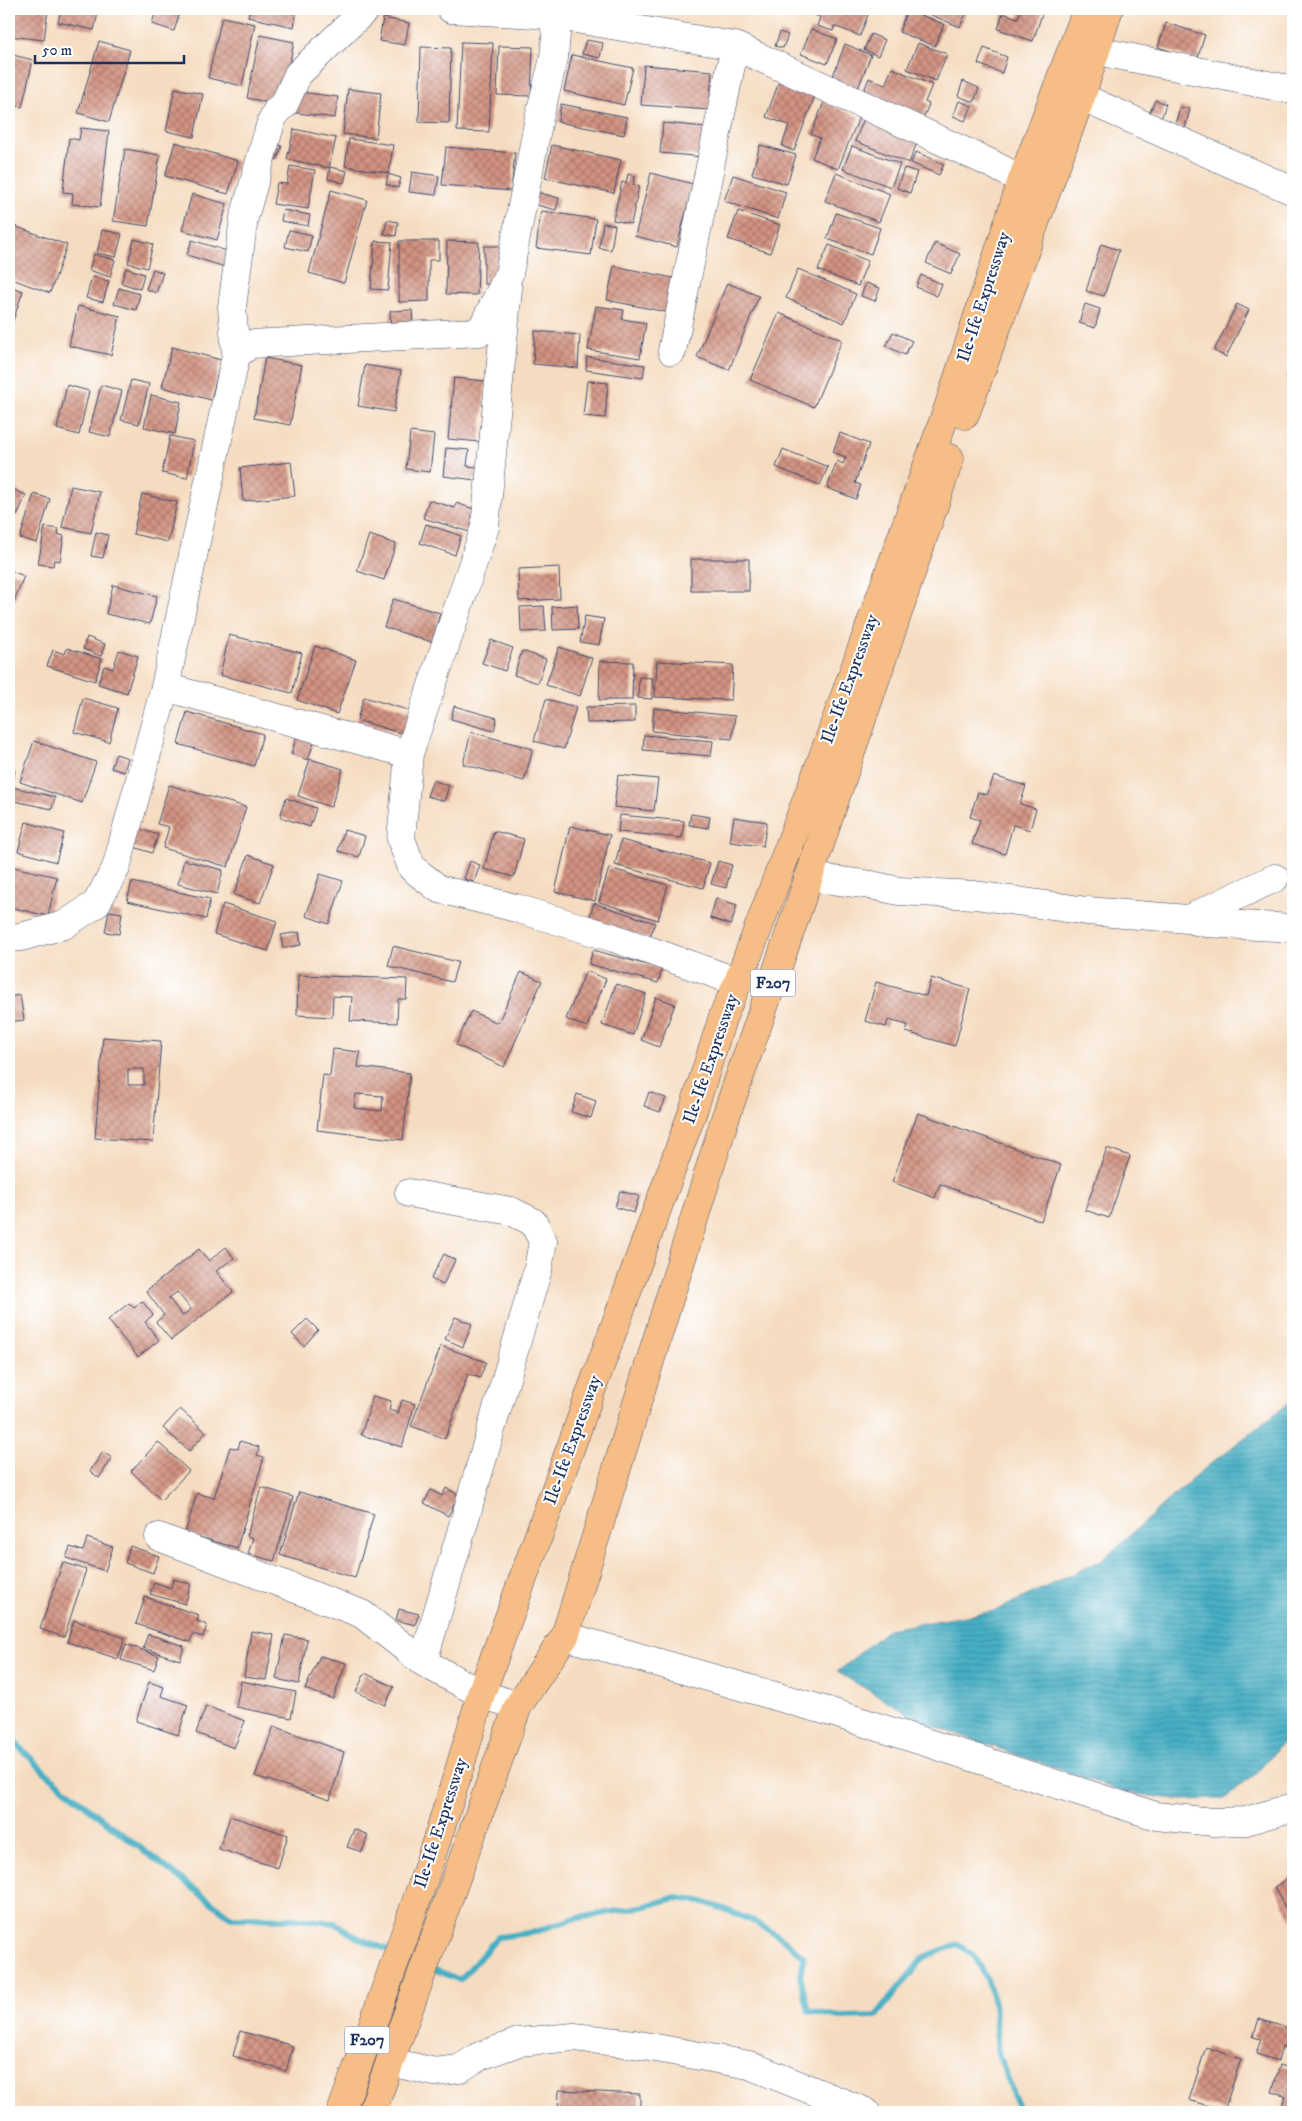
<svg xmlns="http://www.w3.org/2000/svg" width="1302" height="2121" font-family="'IM FELL DW Pica',serif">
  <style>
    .water { fill: url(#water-rules); stroke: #306f91 }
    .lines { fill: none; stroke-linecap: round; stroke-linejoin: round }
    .stream { stroke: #46afc4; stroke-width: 6 }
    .building { fill: url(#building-cross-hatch); fill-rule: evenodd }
    .minor-casing { stroke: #3c496d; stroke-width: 29 }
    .major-casing { stroke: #3c496d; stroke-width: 29 }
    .minor { stroke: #fff; stroke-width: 28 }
    .major { stroke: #f6be86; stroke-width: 28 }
    .labels { text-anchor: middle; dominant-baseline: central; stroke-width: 4; stroke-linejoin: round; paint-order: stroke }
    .shield { fill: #fff; stroke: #5f6d8e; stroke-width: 1 }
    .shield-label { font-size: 16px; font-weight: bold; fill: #1b2f5e }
    .street-label { font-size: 18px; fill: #1b2f5e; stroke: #fff }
  </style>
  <defs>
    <pattern id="water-rules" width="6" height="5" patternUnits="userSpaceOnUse" patternTransform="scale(1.25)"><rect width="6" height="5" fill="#46afc4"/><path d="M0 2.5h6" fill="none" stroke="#3a8fa2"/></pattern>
    <pattern id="building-cross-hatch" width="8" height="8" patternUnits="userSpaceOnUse" patternTransform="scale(1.25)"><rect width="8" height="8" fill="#d39381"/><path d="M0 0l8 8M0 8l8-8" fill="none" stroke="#aa786d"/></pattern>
  </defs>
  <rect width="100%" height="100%" fill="#fff"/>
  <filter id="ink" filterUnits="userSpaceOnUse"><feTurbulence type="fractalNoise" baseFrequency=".02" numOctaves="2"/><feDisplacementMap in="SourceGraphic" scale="10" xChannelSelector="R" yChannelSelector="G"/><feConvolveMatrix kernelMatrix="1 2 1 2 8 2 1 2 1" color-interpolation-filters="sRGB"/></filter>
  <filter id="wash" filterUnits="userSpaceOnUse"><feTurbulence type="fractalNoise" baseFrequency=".0096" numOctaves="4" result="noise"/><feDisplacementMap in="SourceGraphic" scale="20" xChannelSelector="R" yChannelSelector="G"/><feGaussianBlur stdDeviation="1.12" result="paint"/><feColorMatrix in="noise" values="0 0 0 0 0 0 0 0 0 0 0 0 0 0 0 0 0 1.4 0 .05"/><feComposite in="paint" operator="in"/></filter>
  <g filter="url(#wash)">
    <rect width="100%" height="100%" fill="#f5dcc0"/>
    <!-- water -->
    <path class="water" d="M1293,1400v330l-32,38 -36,31 -43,1 -54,-7 -203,-70 -88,-51 51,-43 107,-18 107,-51 98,-88z"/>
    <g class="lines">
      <!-- stream -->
      <path class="stream" d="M9,1737l36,35 51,42 136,104 67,1 36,4 23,15 33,13
        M431,1968l29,12 38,-43 37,-5 37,-13 74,-13 28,-8 26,3 24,8 33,14 26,16 21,18 -4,19 9,35 31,6 36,-1 48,-59 34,-13 16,11 13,24 7,23 4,51 16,43 8,16"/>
    </g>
    <g id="blocks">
      <!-- building -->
      <path class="building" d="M9,9h39l-4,31 -35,-4z
        M61,9h38l-5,21 -36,-8z
        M156,9h25l-7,22 -22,-7z
        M250,9h18l28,5 -2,13 -46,-10z
        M808,9h62l-10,27 -26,-10 -1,5 -16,-5 3,-9 -13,-5z
        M917,9h51l-8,18z
        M1021,9h15l7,2 -10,30 -35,-12 5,-16 15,5z
        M907,10l37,14 -9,22 -36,-14z
        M222,17l33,7 -13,62 -34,-8z
        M383,18l26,5 -4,22 -26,-4z
        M1166,23l39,12 -8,25 -39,-13z
        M811,29l26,10 -10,25 -26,-10z
        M780,32l8,3 -5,13 -8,-2z
        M871,34l14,6 -7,16 -14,-6z
        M260,35l34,7 -13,63 -34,-7z
        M586,40l17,3 -3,15 -18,-4z
        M99,41l31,9 -21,72 -31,-9z
        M461,42l32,1 -4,89 -32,-1z
        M918,43l29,11 -11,27 -29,-12z
        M845,44l26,11 -14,36 -26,-10z
        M499,46l34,1 -2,49 -34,-1z
        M421,47l30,1 -2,75 -30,-1z
        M984,48l23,9 -5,16 -24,-9z
        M9,54l24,6 -11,47 -13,-3z
        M572,55l61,13 -9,37 -60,-14z
        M644,65l68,6 -3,39 -68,-5z
        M892,68l40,17 -7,17 4,2 -6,15 -60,-26 6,-15 16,7z
        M780,79l36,14 -22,58 -12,-5 7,-21 -23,-8z
        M963,81l16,7 -5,14 -16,-6z
        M175,88l28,6 -9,43 -28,-6z
        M348,89l33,4 -5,45 -33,-4z
        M293,91l45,6 -3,21 -45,-6z
        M1155,100l11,4 -5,15 -12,-4z
        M959,101l13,5 -7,15 -12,-5z
        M824,102l35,15 -21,52 -26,-11 8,-20 -9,-4z
        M561,104l66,13 -3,18 -66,-13z
        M1180,107l10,2 -5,19 -10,-3z
        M866,114l54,21 -11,28 -54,-22z
        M663,123l43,4 -2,30 -44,-4z
        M81,128l28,3 -9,76 -28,-3 1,-11 -10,-1 6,-54 10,2z
        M294,129l42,9 -7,30 -42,-9z
        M349,139l44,6 -4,28 -44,-7z
        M175,142l63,19 -10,33 -63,-18z
        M271,142l11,4 -5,14 -10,-4z
        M552,145l69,15 -7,33 -69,-15z
        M760,145l36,10 -9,29 -35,-10z
        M852,146l48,18 -9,23 -48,-18z
        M446,147l69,6 -4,38 -69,-6z
        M125,149l35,6 -12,71 -35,-5z
        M916,152l28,12 -5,11 -28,-12z
        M290,166l25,4 -7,39 -35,-5 4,-21 10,1z
        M330,167l17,4 -3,12 -16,-4z
        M904,168l13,4 -7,21 -13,-5z
        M412,172l27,4 -3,19 -27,-3z
        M651,173l42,11 -16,63 -42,-11z
        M836,173l54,21 -11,28 -54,-21z
        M388,174l13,4 -3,10 -12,-4z
        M628,174l7,2 -2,9 6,1 -8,38 -18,-4 9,-38 4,1z
        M733,175l53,17 -8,27 -54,-18z
        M331,190l36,10 -23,83 -35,-10z
        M536,192l23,6 -3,12 -23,-6z
        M192,194l35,10 -10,36 -35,-10z
        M283,210l27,5 -2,11 -27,-5z
        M541,211l55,8 -5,36 -55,-7z
        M738,211l42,14 -10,28 -42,-14z
        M836,213l44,15 -9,26 -44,-15z
        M387,220l11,2 -2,14 -12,-2z
        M603,223l12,2 -4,25 -12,-2z
        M9,224l58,21 -17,48 -41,-15z
        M102,230l20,4 -6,23 -19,-4z
        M289,230l23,5 -4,17 -23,-5z
        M134,239l19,5 -6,24 -19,-5z
        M192,240l38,12 -5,15 -38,-12z
        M375,241l17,1 -4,48 -17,-1z
        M399,241h40v19h-10v41l-30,1z
        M447,241l32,1 -2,53 -31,-1z
        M935,243l25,11 -9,20 -25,-11z
        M1101,244l18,6 -15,46 -18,-5z
        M829,245l39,16 -10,25 -40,-16z
        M484,246h18v18h-5v20h-13z
        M94,254l21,6 -5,17 -21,-7z
        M614,266l64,13 -7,34 -64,-13z
        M126,268l18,6 -4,15 -19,-6z
        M153,269l10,4 -7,20 -10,-4z
        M798,269l58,25 -12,29 -58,-25z
        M921,275l21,9 -5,12 -21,-9z
        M92,277l17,4 -6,21 -17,-4z
        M727,283l32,13 -30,74 -32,-13z
        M866,283l14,5 -5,13 -14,-5z
        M9,286l14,5 -12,36h-2z
        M119,288l21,6 -4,16 -22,-6z
        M1085,304l15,5 -5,19 -16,-5z
        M1237,304l12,6 -23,47 -12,-6z
        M78,306l42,10 -9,39 -42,-9z
        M596,306l28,4 -2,9 24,4 -6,35 -52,-8z
        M412,310l1,17 -22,1 -1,-17z
        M779,313l63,27 -28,67 -64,-27z
        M535,331l45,4 -2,33 -45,-4z
        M893,332l19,9 -7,14 -19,-9z
        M172,347l49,13 -10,40 -49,-13z
        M587,357l58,8 -2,13 -57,-8z
        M265,358l37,7 -12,60 -36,-7z
        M365,365l36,6 -7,41 -36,-6z
        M1293,374v24l-7,-22z
        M454,378l32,3 -6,61 -32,-3z
        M131,380l18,4 -10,40 -18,-4z
        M587,381l21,2 -3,35 -22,-2z
        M67,385l22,6 -10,44 -22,-6z
        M101,385l21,6 -12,46 -21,-5z
        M151,395l30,7 -6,32 -31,-7z
        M410,432l24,3 -4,37 -24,-3z
        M840,433l29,11 -14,39 6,2 -5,14 -29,-11 10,-27 6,3 3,-7 -13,-5z
        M170,436l24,5 -7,37 -25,-5z
        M446,448l23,2 -2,16 11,1 -2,13 -33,-4z
        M783,449l45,18 -8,18 -44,-18z
        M291,462l4,34 -52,5 -3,-33z
        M71,486l29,6 -9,41 -29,-6z
        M9,488l17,7 -9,21 -8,-4z
        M34,494l16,5 -13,44 -17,-5z
        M142,494l35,8 -9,40 -35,-8z
        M429,500l26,8 1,-5 24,8 -7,22 -50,-15z
        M426,524l35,12 -6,19 -35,-12z
        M45,527l14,2 -1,5 6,2 -4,25 -6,-1 -1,6 -15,-2z
        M96,532l12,3 -5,23 -12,-2z
        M369,535l27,9 -12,36 -27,-9z
        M691,559h58v32h-58z
        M559,567l1,32 -41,2 -1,-32z
        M9,570l15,6 -15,38z
        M113,585l44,11 -7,28 -44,-10z
        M393,599l47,14 -8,29 -48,-15z
        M577,605l1,24 -25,1 -1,-23z
        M544,606l2,25 -25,1 -1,-25z
        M585,616l19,3 -5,26 -19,-3z
        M229,635l73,18 -10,40 -72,-18z
        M87,637l18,7 -4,12 -18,-7z
        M491,640l22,8 -8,23 -23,-8z
        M315,646l41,14 -19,54 -40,-14z
        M559,647l33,11 -12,38 -34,-11z
        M67,648l35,11 -7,22 -48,-15 6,-16 12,4z
        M119,650l19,6 -11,37 -29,-9 6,-18 9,3z
        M522,651l24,8 -8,24 -24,-8z
        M600,661l33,1 -1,38h-33z
        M657,661l76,4 -2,35 -76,-3z
        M639,677l14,1 -1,21 -14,-1z
        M364,697l47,14 -7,23 -47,-14z
        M83,698l35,10 -9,34 -35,-10z
        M546,699l30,8 -12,42 -30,-8z
        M454,706l43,12 -3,13 -43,-12z
        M635,706v16l-48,1 -1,-16z
        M654,708l81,8 -3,23 -80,-8z
        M187,712l76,22 -9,32 -76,-22z
        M471,732l62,17 -9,32 -61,-17z
        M644,735l69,6 -2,15 -68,-6z
        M297,736l17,6 -6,18 -17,-6z
        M34,741l62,21 -14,41 -62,-21z
        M116,754l12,4 -4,14 -13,-4z
        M310,759l33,10 -12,38 -33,-11z
        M9,770l6,1 -3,16 43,10 -3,12 -43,-9z
        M618,775l40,4 -4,32 -40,-4z
        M994,776l32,10 -6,18 16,5 -6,21 -17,-5 -8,29 -33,-10 8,-24 -10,-3 8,-25 9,3z
        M433,780l16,6 -5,15 -17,-5z
        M169,785l77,22 -18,60 -65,-19 6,-21 -12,-3z
        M286,798l30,10 -6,19 -30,-10z
        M691,814l19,3 -2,11 -19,-3z
        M620,815l64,6 -2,17 -64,-6z
        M734,817l33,5 -4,24 -33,-4z
        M26,822l38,11 -8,29 -38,-11z
        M570,826l40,9 -15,66 -40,-9z
        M137,828l21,7 -6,18 -21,-7z
        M344,830l21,6 -6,21 -21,-6z
        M494,831l30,8 -10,38 -30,-8z
        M621,840l89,23 -7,25 -88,-23z
        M248,855l26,9 -14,39 -26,-8z
        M184,860l39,10 -6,24 -39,-10z
        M470,861l10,4 -6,17 -10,-3z
        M718,861l14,4 -6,23 -15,-4z
        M9,866l48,11 -9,39 -39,-9z
        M609,868l59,17 -10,35 -59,-18z
        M320,874l23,7 -14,43 -23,-8z
        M132,882l78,17 -4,20 -79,-18z
        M716,898l21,7 -6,20 -21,-7z
        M594,903l61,20 -6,16 -60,-20z
        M223,904l54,17 -9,30 -54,-17z
        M109,911l13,2 -3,21 -14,-2z
        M299,932l2,13 -18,3 -2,-13z
        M393,946l65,16 -6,20 -64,-16z
        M593,950l69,19 -4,14 -69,-19z
        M586,971l20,8 -19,48 -21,-8z
        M521,972l21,9 -38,86 -48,-22 15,-34 27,12z
        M298,975l109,4 -1,20h-8l-1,24 -47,-2 2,-24 -19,-1 -1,21 -35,-2z
        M931,978l39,11 -15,57 -49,-14 2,-7 -20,-5 -2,7 -21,-6 11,-39 50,14z
        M616,984l30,10 -13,41 -31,-10z
        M20,995l4,25 -15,2v-25z
        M656,997l19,7 -16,43 -18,-7z
        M103,1037l58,4 -8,101 -58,-4zM128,1069h16v16h-16z
        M333,1049l27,3 -2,15 52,6 -7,67 -86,-10 6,-55 7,1zM356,1094l27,2 -1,15 -28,-3z
        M649,1092l17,6 -6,14 -16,-6z
        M577,1094l19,7 -5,17 -20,-6z
        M918,1113l143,52 -20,56 -101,-37 -5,14 -43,-16z
        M1107,1148l23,8 -21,62 -24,-8z
        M620,1191l19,5 -5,17 -19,-6z
        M226,1247l8,11 -18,13 17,21 -62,48 -15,-18 8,-7 -18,-24 53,-42 10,12zM177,1292l14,17 -9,7 -13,-18z
        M444,1254l11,6 -12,25 -12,-6z
        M142,1301l11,14 -8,7 14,18 -21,17 -30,-37 21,-17 5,5z
        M455,1317l17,7 -9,23 -18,-8z
        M307,1319l11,11 -14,16 -12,-12z
        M441,1346l45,16 -6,16 -12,-4 -23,65 -34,-13z
        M373,1396l18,5 -2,9 9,3 4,-13 13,4 -13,43 -41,-12z
        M180,1409l26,23 -17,19 -26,-23z
        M240,1441l19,6 -2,8 7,2 -27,91 -52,-15 12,-40 17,5 16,-51 8,2z
        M158,1442l31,29 -28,29 -30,-29z
        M103,1452l9,6 -13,20 -9,-7z
        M261,1487l32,10 -19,64 -26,-7 5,-16 -6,-2z
        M446,1488l13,7 -11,21 -24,-13 7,-13 11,6z
        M299,1492l75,22 -19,64 -75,-23z
        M87,1538l26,9 -8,24 -39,-13 4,-11 13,4z
        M130,1546l29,10 -6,17 -28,-10z
        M63,1562l23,8 -22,67 -24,-8z
        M173,1579l18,5 -6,20 -35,-10 4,-12 17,6z
        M145,1597l54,18 -2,6 10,4 -4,12 -10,-3 -3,8 -54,-18z
        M399,1609l20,5 -4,11 -19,-5z
        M74,1620l51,18 -7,21 -51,-17z
        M251,1631l23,4 -8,45 -22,-3z
        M148,1634l36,12 -4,14 -37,-12z
        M285,1635l22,4 -8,45 -23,-5z
        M126,1644l33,12 -5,14 -33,-10z
        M320,1656l26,7 -13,36 -28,-10z
        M365,1673l29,14 -9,18 -29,-13z
        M241,1681l55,11 -5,26 -55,-11z
        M149,1682l15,5 -3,9 27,9 -10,30 -42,-14z
        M206,1706l39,15 -11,27 -38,-15z
        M274,1726l70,26 -14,48 -75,-24z
        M230,1816l58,19 -10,33 -59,-19z
        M354,1829l14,6 -6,17 -15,-5z
        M1293,1876v46l-19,-35z
        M1259,2019l34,11 -6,18 -5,-2 -4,15 -22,-7 5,-15 -8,-2z
        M240,2031l53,15 -7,25 -53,-15z
        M1206,2047l35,12 -17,52 -35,-11z
        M1280,2065l13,4v41l-11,-3 3,-12 -13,-3z
        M559,2090l81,4v18h-82z"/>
    </g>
  </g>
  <g filter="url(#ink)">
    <use href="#blocks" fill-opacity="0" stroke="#3c496d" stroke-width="1"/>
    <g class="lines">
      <defs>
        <path id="minor" d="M451,9l101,6 183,31 257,118 30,16
          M1097,51l196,39
          M1081,97l212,94
          M672,351l63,-305
          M236,355l-4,-48 12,-89 27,-96 6,-12 7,-5 14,-31 68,-65
          M165,687l244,67 -8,85 11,29 27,21 77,19 98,30 124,44
          M409,754l76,-227 23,-238
          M809,877l62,8 28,6 76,4 112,16 101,8 87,-41
          M1188,919l18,4 87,5
          M9,938l12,-1 43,-12 32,-21 20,-36 49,-181 71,-332 15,-11 229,-12 29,-58 30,-156 15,-60 2,-24 -4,-19 2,-6
          M409,1193l102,18 22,11 10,19 -5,28 -115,393
          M159,1537l203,77 61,48 58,32 37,12
          M565,1636l266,76 325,104 57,6 33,-1 47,-14
          M390,2062l45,10 24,-3 21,-13 39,-14 55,-5 60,7 115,21 117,47"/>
        <path id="major" d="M965,415l116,-318 28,-88
          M341,2112c50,-138 101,-276 140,-418l213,-586 29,-92 15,-34 88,-234 123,-343 73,-225 65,-171
          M372,2112l146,-406 47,-70 160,-517 84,-242 141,-419"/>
      </defs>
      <!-- minor casing -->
      <use href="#minor" class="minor-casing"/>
      <!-- major casing -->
      <use href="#major" class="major-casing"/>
      <!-- minor -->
      <use href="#minor" class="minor"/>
      <!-- major -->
      <use href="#major" class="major"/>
    </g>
  </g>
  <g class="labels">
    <!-- shield labels -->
    <g class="shield">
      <rect x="750.5" y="969.5" width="45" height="27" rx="4"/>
      <rect x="344.5" y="2026.5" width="45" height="27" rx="4"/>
    </g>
    <g class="shield-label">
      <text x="773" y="983">F207</text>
      <text x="367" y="2040">F207</text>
    </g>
    <!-- street labels -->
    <g class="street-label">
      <text transform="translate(984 297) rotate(-72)">Ile-Ife Expressway</text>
      <text transform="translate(850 679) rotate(-70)">Ile-Ife Expressway</text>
      <text transform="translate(711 1059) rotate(-71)">Ile-Ife Expressway</text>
      <text transform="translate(573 1440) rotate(-70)">Ile-Ife Expressway</text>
      <text transform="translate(441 1823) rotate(-72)">Ile-Ife Expressway</text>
    </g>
  </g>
  <!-- margin -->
  <rect width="1302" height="2121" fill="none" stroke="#fff" stroke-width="30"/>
  <!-- scale -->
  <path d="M35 55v8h149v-8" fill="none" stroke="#1b2f5e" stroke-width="2.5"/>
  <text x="42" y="55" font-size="15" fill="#1b2f5e" stroke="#ffffff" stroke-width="4" paint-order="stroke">50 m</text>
</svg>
